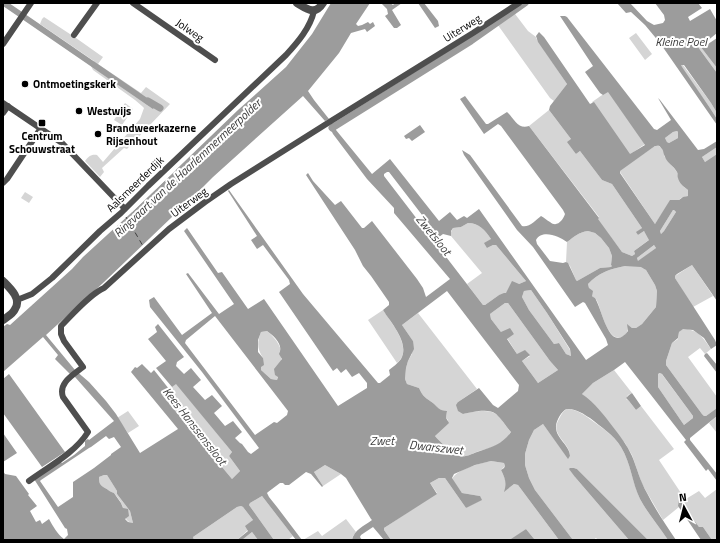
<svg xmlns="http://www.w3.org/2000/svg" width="720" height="543" font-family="'Titillium Web',sans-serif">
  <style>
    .green { fill: #d5d5d5 }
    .water { fill: #9c9c9c; fill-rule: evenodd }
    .pier { fill: #fff }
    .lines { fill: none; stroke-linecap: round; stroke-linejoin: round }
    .canal { stroke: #9c9c9c; stroke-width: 7 }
    .ferry { stroke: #3d3d3d; stroke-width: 1; stroke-dasharray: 5 4; stroke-linecap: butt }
    .minor { stroke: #4e4e4e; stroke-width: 6 }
    .tertiary { stroke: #4e4e4e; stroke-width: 8 }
    .poi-dot { fill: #000; stroke: #fff; stroke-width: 1.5 }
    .labels { text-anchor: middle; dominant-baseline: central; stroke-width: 4; stroke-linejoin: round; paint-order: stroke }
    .street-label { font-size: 11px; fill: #000; stroke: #fff }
    .poi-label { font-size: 11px; font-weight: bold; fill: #000; stroke: #fff; text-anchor: start }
    .water-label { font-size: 12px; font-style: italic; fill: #3d3d3d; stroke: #fff }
  </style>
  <rect width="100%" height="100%" fill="#fff"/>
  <!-- green -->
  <path class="green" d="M512,10l16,21 8,6v1l31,46 -13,17 -4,-3 -55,-77z
    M44,17l32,21 24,17 3,2 -5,7 43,29 5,-6 24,17 -43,45 -3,-1 -22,20 2,4 -4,5 -15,-16c3,-4 6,-7 12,-6l6,7 37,-43 4,-11 -2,-2 -7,-6 -42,-30 -2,-4 3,-5 -54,-37 2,-5z
    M636,33l16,21 -7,6 -16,-22z
    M700,46l17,22v5l-19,-26z
    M681,64l2,1 28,38 6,10v6l-7,-11 -29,-41z
    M608,91l37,53 -17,12 -36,-54z
    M125,103l8,6 -11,16 -8,-5z
    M549,110l22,29 5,15 4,-3 22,29 10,4 30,44 -5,4 1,3 6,-4 6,8 -16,12 1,3 -3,2 -10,-4 -25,-33 2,-2 -70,-91z
    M677,131l1,1v6l-9,5 -2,-1 -2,-4 8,-6z
    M655,146h4l2,2 3,4v4l13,16 1,5 6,10 4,3v6l-7,2 -2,2 -9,2 -15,22 -35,-52v-2z
    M717,147v7l-12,8 -3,-5z
    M25,192l8,5 -4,6 -8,-5z
    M673,210h1l2,2 -12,19 -3,3 -1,-3z
    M468,223c11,0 17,7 23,16l-4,9 6,-3h3l30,36 -7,3 -13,10 -7,1 -14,10h-2l-16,-21 15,-11 -31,-37v-4l2,-4 8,-1z
    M588,231l7,2 6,5 8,10 3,8 -1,9 2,1 -2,1 -11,1 -23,13 -1,-1 -6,-14 -4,-4 1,-20c7,-5 12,-10 21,-11z
    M654,245l2,3 -18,14 -1,-4z
    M692,265l21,31 -20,11 -18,-29v-2z
    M625,266h16l5,4 9,15 2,6 -1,16 -14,17 -6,4h-4l-4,-3c0,4 0,8 -4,11 -16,10 -23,-27 -27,-35 -3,-5 -1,-1 -5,-5 -2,-3 -3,-8 -4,-12 10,-11 22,-15 37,-18z
    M531,290l16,23 23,37 1,6 -5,-2 -7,-11 -5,1 -25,-34 -7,-13 2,-6z
    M505,303h3l42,58 8,9 -20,13 -16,-22 8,-5 -13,-2 -10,-16 7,-5 -13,-1 -10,-13 -1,-5z
    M383,310c9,14 31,39 14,53l-29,-43z
    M418,313l59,76 -19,13 5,12c9,-2 26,-6 34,1 5,4 9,12 14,17 -4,5 -9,10 -14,13 -6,3 -11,4 -18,6 -6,2 -13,7 -20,5 -7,-3 -20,-15 -24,-20l13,-16 -2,-2 1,-6c-8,-1 -9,-5 -14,-9 -7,-5 -10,-6 -14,-15l-12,-4 -2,-5 1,-11 2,-7 4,-7 1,-13 -11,-16z
    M683,328c16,3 19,8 28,21l-6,5 -5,-6 -12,9 29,40v11l-11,8h-2l-2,-2 -36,-49v-4l6,-18 6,-4 1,-7z
    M267,331c19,16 16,27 10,49l-6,-1 -10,-9v-3l2,-9c-6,-9 -6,-16 -2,-26z
    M614,370l18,23 -4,2 -2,4 3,2 7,9 5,-4 33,43 -15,11 22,33 -3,13 1,1 -16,13 -21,-36 -10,-29 -7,-12 -43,-49 11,-11z
    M661,373l32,43v2l-9,7 -26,-38v-13z
    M176,383l56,69 -3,4 11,15 -8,8 -70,-84z
    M567,409c10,0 19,7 27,13 10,7 21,15 27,25 10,16 11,35 19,52 8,15 19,27 28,41h-20l-71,-71 -3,-1 1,9 54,63h-31l-2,-2 -3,2h-20l-38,-50 -6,-12 -4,-13v-11l4,-14 5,-10 9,-6 25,34 2,-2c0,-14 -21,-21 -11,-37 2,-4 4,-8 8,-10z
    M128,411l11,15 -11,7 -11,-15z
    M717,416v17l-8,-10z
    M491,461l13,2 1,3 -4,4c4,8 6,12 4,21l9,-7 4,1 41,55h-24l-9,-11 -15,11h-120l-7,-10v-2l53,-35 -7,-10 9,-5h6l21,30 14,-12 -18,-3 -10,-14c5,-10 29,-16 39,-18z
    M325,465l16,9 -18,12 -9,-14z
    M104,475h3l10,16v3l13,17 3,12c-10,-1 -8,-11 -11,-18 -2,-5 -5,-8 -8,-12 -4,-1 -5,-3 -9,-5 -5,-3 -6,-3 -6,-11z
    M717,489v51h-5l-9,-13h-4l-18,-25 18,-11 6,7z
    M262,496l31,40 -5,4h-14l-25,-35 1,-2z
    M241,506l2,1 10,13 -5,10 -11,10h-43l-1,-3 44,-30z
    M346,519l10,13 -3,4 -1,4h-49l15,-9 4,5z
    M252,532l6,8h-16z"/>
  <!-- water -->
  <path class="water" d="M3,3h6l147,101 -3,5 -150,-103z
    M331,3h39l-14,21 2,2 4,-1 6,-3 2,2 3,-2 2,4 -8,6 -2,-3 -14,4 -12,20 -31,38 6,9 15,19 -4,2 -22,-25 -90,81 -18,18 -92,88 -57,52 29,35 14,12 17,19 10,13 24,39 38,-24 -47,-57 4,-5 2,1 5,-4 9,9 3,-3 15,19 -7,6 70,84 8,-8 -11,-15 3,-4 -56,-68 -4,3 -16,-19 10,-7 -18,-22 9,-7 -2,-5 3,-3 26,33 -7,5 -1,4 8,8 7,-6 10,12 -8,7 12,13 7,-5 10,11 -8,7 11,13 8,-5 9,11 -7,6 5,5 2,1 6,8 3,2 8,-6 -57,-76 -52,-65 -1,-7 5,-3 28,38 30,-22 -26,-39 2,-1 31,41 15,-10 -50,-73 3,-3 31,45 4,-1 26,37 16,-10 74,107 29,-18v-5l-8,-10 -7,4 -6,-8 -5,4 -4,-5 -4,3 -54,-79 11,-8 -1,-4 -26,-35 -6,4 -6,-9 6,-4 -29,-45 1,-1 74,104 75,89h2l10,-8 -1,-5c4,-3 9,-7 12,-11 9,-16 -10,-36 -18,-49l6,-5v-3l-18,-26 -8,-10 -8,-16 -49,-75 2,-2 5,8 22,24 6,-4 21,27h2l8,-7 45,58 6,9 3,9 24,-18 -56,-66v-5l-27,-29 -34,-45 -4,-8 4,-3 3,4v3l36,44 18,-15 49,62 11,-9 7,8 7,-4 3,2 12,-9 107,151 22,-15 -2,-6 -21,-36 -2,-1 -8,5 -42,-60 -16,-17 -53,-75 -2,-5 8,5 52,71c7,2 14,-6 19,-10 4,2 5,4 9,6 7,6 13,-2 15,-8l-2,-4 -62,-84 -3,-2 -14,10 -24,-35 5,-3 21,28h2l19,-12c7,6 11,18 22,14l70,92 -1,1 24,33 10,4 3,-2 -1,-3 15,-11 -5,-9 -6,4 -2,-3 6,-4 -30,-44 -10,-4 -22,-29 -4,3 -9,-12 4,-3 -22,-29 1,-4 17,-22 -29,-42 -2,-6 3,-4 5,5 46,67 4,-2 36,52 15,-9 -37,-53 -5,3 -3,-2 -15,-21 8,-6 -33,-50h5l2,1 87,112 3,1 14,-10 -13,-22 2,2 38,50 6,-1 13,-8v6l-15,10 3,5 12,-8v147l-25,-36 -15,9 -2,2v2l40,62 2,5 -6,4 -7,-11 -11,-8 -10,-1 -4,3 -1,6 -6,5 -6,18v4l36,49 2,2h2l11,-8v8l-27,22v2l27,34v7l-9,-12 -2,2 -22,-29 2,-2 -35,-45 -26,-33 -11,8 -21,13 -11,11c13,9 22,21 31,33 7,9 14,18 19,29 5,12 8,25 15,37 8,16 19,32 29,47h-8c-9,-14 -20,-26 -28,-41 -8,-16 -9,-36 -19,-52 -7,-12 -20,-20 -31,-29 -6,-4 -15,-10 -23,-9 -5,1 -11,12 -11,17 -1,12 14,19 14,30l-2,3 -25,-35 -9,6 -5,10 -4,14v11l4,13 6,12 38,50h-14l-41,-55 -4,-1 -10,8c3,-9 1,-14 -3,-22l3,-2 1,-2 -1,-3 -13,-2 -16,4 -21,9 -2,4 10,15 18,3 2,4 -16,8 -21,-30h-6l-9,5 7,11 -53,34v2l7,10h-7l-11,-13 -12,8 -1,2 2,3h-10c2,-10 12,-14 20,-20l-1,-1 -25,-41 -5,-4 -16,-9 -11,7 9,14 -1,1 -11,-13 -5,-2 -17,13h-4l-2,-2h-3l-12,9 -1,1 2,4 8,10 25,33h-6l-34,-44 -12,7 -1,2 25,35h-16l-6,-8 -10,8h-5l11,-9 -3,-5 8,-6 -10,-13 -2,-1 -4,1 -44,30 1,3h-191v-69l2,3 11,2 13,18 -1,1 9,11 -7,5 6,11 4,-2 2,4 7,-5c4,7 8,15 15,20l4,-4 -1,-6 -2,-1 -31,-49 26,-18 2,2 12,-8 11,-9v-5l3,-2 1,1 25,-19 -39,-44 -5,-3 -15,-15 3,-4 -15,-18 -40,35v-45l4,-3 3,1 62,-56 11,-12 47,-43 108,-104 48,-43 26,-33zM677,131l1,1v6l-9,5 -2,-1 -2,-4 8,-6zM655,146c4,0 4,-1 6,2 3,3 2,5 4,9 2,6 9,9 12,15 1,2 0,3 1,6 1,5 6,9 10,12v6l-5,1 -4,3h-9l-15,24 -35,-51v-2zM387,172h2l50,65 4,-3 8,2v-5l2,-3 8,-1 7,-4c11,0 17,7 23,16l-7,4 3,5 6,-3h3l30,36 -7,3 -7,-3 -6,12h-2l-5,2 -14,10h-2l-99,-129v-2zM673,210h1l2,2 -12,19 -3,3 -1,-3zM588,231l7,2 6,5 8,10 3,8 -1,9 1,1 -1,1 -11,1 -23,13 -1,-1 -8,-17 -2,-1 -3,1 -13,-2 -13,-17 -1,-4c6,-11 23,-4 31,2 7,-5 12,-10 21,-11zM654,245l2,3 -18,13 -1,-3zM625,266l16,1 5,3 9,15 2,6 -1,16 -14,17 -6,4h-4l-5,-4 1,7c-18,24 -26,-21 -32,-31 0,-2 -3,-3 -4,-4l1,-5 -4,-3 -1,-4c10,-11 22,-15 37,-18zM531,290l16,23 23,36 1,7 -5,-2 -7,-11 -5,1 -25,-34 -7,-13 2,-6zM447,291l72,94 -1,6 -20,17 -5,-3 -14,-17 -21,14 -2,3 2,6 5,3c9,-2 26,-6 33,0 6,5 10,13 15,18 -9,12 -18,15 -31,19 -7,2 -14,7 -21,5 -7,-3 -20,-15 -24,-20l14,-13 -3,-5 1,-7c-8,0 -9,-4 -14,-8 -7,-5 -10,-6 -14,-15l-12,-4 -2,-5 1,-11 2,-7 6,-12 -1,-8 -11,-16zM505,303h3l42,58 8,9 -20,13 -16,-22 8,-6 -5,-5 -8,4 -10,-15 7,-5 -4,-6 -9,4 -10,-13 -1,-5zM215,316l73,95 -1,4 -10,8 -3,-1 -19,13 -70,-92 1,-3zM267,331c7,5 17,14 12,23l3,5 -8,10 1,6 3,2 -1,3 -6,-1 -10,-9v-3l3,-2 -1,-7 -5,-6v-12l3,-8zM660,373l2,1 31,42v2l-9,7 -26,-38v-13zM106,436l3,3 5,-2 7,10 -10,7v1l-17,13 -21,14v15l-15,10 -18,-26 1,-1 48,-32 2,-1zM104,475h3l10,16v3l13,17 3,12 -5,-1 -3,-3 4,-3 -1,-7 -5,-1 -2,-5 -7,-10c-4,-1 -5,-3 -9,-5 -5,-3 -6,-4 -6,-11z
    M381,3h9l3,2 2,-2h7l-10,7 9,15 -4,3h-3l-9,-12 3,-2 -1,-5z
    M418,3h6l14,18 1,5 -4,2z
    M617,3h13l17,18 7,4 9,-2 2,-3 -1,-5 -9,-12h43l4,5 -14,9 2,4 20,-12 7,12v12l-11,9 2,2 9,-6v30l-17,-22 -2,1 19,26v40l-6,-10 -27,-38h-3l1,2 28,41 7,11v6l-57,-82 -15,-18 -14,-13 -5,1z
    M420,125l5,7 -13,9 -3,-3 -3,1 -2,-3z
    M707,353l10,12v8l-13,-17 1,-2z
    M9,374l56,78 -23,15 -39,-54v-34z
    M632,393l9,13 -5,4 -7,-9 -3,-3 3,-3z
    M3,433l14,20 -14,9z
    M570,468h4l3,1 71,71h-19l-54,-63 -6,-8z
    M679,499l20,28h4l9,13h-11l-23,-34z
    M526,529l9,11h-24v-1z"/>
  <!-- pier -->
  <path class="pier" d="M175,169l1,1 -44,42 -1,-1z"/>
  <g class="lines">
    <!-- canal -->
    <path class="canal" d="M148,101l12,7
      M332,128l139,-87 54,-38"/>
    <!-- ferry -->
    <path class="ferry" d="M126,217l17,29"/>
    <!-- minor -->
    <path class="minor" d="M133,3l82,57
      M74,35l23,-32
      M3,44l28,-41
      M3,103l59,40 63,66
      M3,113l5,-7
      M3,183l4,-4 34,-51
      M17,300l15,-6 20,-16 48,-47 21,-18 27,-27 138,-131c12,-13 24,-27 28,-44
      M29,481c19,-14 46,-28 59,-49l-25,-35c-5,-14 10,-22 20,-30l-19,-26 -3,-7v-8c11,-11 29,-32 43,-38l65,-59 36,-27 26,-18 100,-63 142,-88 46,-30"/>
    <!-- tertiary -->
    <path class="tertiary" d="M297,3c10,6 18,13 26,0
      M3,281c7,7 19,18 12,28 -2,5 -8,8 -12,11"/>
  </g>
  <!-- markers -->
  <g class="poi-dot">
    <circle cx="25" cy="84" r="4"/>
    <circle cx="79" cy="111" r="4"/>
    <rect x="38" y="119" width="8" height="8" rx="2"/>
    <circle cx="98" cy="134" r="4"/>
  </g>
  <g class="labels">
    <!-- street labels -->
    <g class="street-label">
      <text transform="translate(462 28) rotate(-32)">Uiterweg</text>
      <text transform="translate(190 30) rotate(35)">Jolweg</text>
      <text transform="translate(135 184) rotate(-44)">Aalsmeerderdijk</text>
      <text transform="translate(189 202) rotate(-36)">Uiterweg</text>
    </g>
    <!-- poi labels -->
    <g class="poi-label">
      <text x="33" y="84">Ontmoetingskerk</text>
      <text x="87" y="111">Westwijs</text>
      <text x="106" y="128">Brandweerkazerne<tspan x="106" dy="13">Rijsenhout</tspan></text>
      <text x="42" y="136" text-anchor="middle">Centrum<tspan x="42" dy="13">Schouwstraat</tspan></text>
    </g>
    <!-- water labels -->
    <g class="water-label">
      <text x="681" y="41">Kleine Poel</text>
      <text transform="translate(187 168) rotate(-43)">Ringvaart van de Haarlemmermeerpolder</text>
      <text transform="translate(434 235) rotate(51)">Zwetsloot</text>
      <text transform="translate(195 426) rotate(52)">Kees Hanssenssloot</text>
      <text x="382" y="440">Zwet</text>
      <text transform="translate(436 447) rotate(6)">Dwarszwet</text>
    </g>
  </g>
  <!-- border -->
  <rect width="720" height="543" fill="none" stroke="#000000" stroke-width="8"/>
  <!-- north arrow -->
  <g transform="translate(684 507) rotate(353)" stroke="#ffffff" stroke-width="3" paint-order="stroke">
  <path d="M0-3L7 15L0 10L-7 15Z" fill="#000000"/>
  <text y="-6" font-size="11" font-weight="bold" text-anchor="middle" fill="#000000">N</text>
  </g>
</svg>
